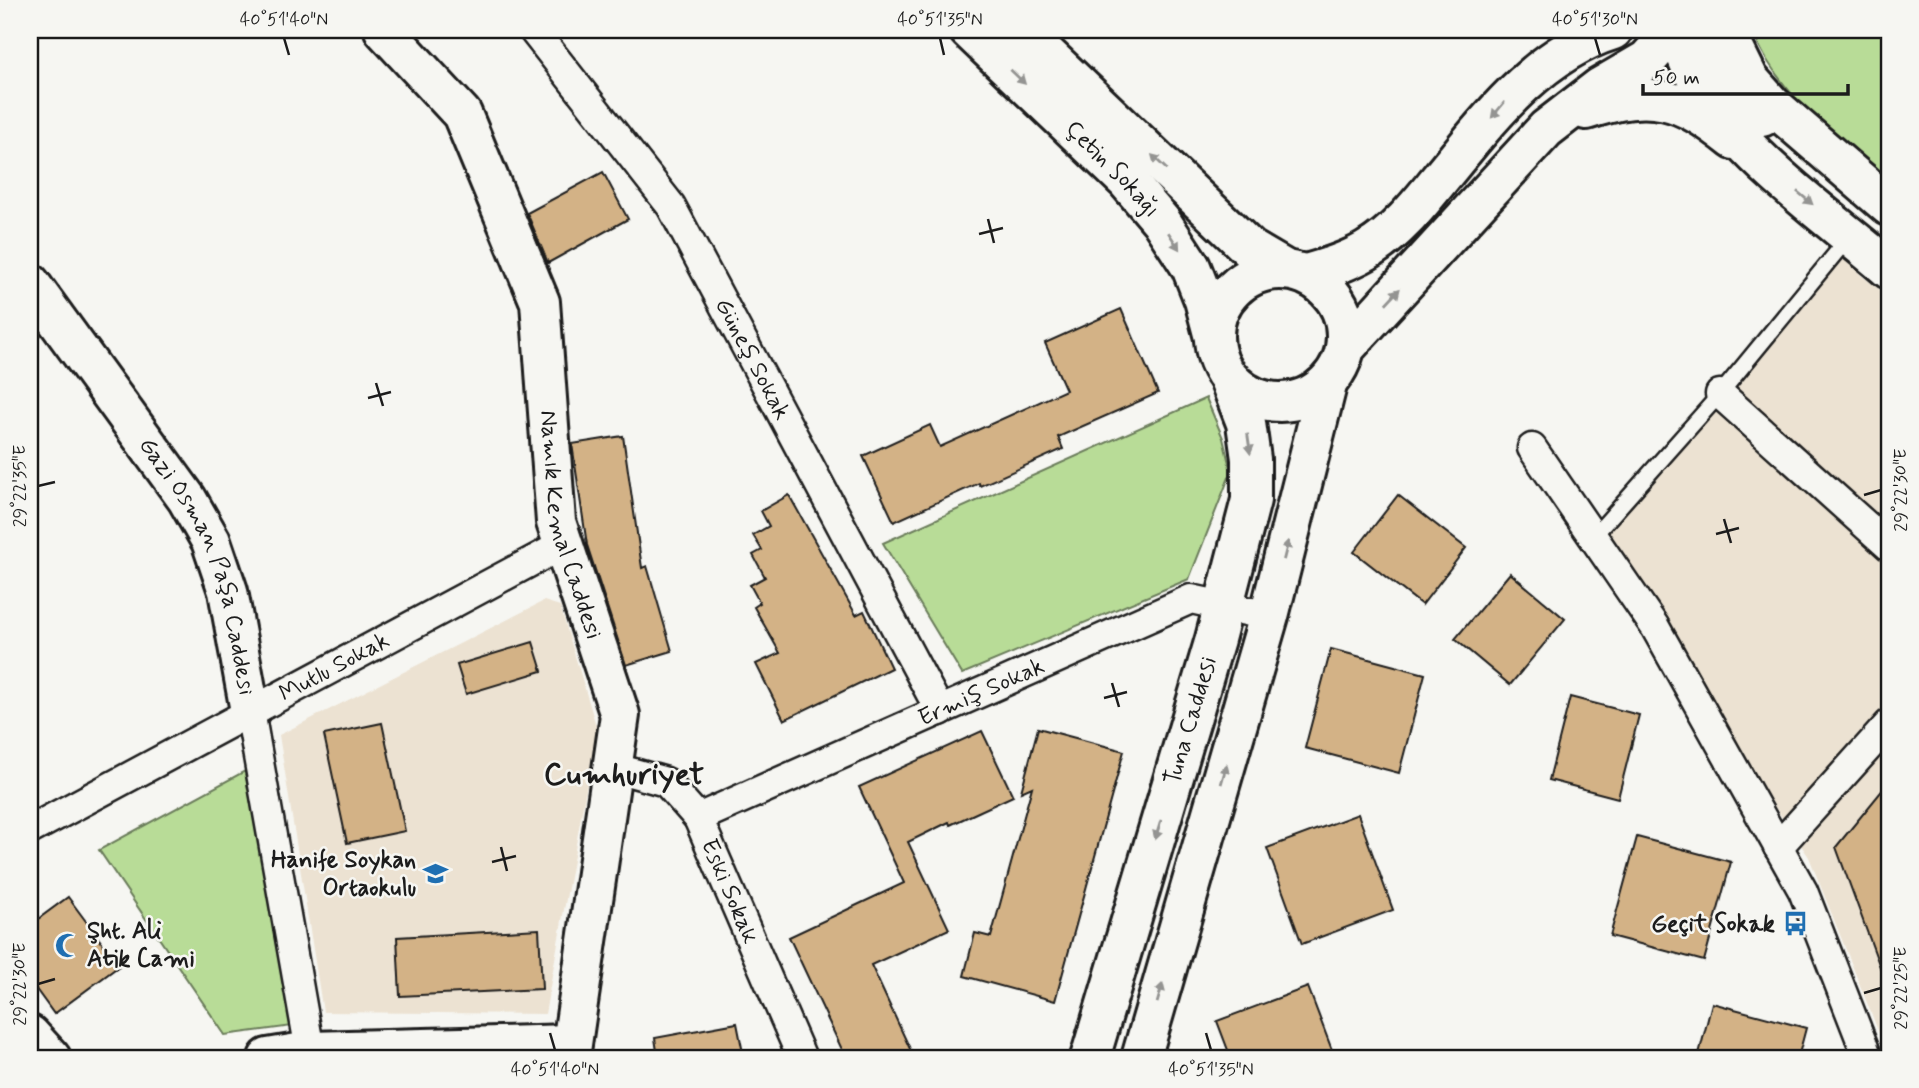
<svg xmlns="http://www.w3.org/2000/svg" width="1919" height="1088" font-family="Mynerve,sans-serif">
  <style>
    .built { fill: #ece2d2 }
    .green { fill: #b8dc97; stroke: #6a7c5a; stroke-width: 2 }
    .building { fill: #d3b286; stroke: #1c1c1c; stroke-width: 2 }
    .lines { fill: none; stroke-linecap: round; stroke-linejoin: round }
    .lane-casing { stroke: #1c1c1c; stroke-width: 19 }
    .street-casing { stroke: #1c1c1c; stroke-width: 33 }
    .secondary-casing { stroke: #1c1c1c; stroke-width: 44 }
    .primary-casing { stroke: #1c1c1c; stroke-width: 44 }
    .lane { stroke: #f6f6f2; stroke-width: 14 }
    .street { stroke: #f6f6f2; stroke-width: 28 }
    .secondary { stroke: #f6f6f2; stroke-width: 38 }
    .primary { stroke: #f6f6f2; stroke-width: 38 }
    .oneway { fill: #949492 }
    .ticks { fill: none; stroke: #1c1c1c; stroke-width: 2.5 }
    .labels { text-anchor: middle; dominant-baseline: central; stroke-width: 5; stroke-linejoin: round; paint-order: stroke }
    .street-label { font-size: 24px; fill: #1c1c1c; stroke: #f6f6f2 }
    .poi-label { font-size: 24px; font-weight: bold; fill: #1c1c1c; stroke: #f6f6f2; text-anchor: end }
    .district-label { font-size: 32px; font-weight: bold; fill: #1c1c1c; stroke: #f6f6f2 }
    .neatline { fill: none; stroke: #1c1c1c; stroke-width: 2.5 }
    .ticks-label { font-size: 18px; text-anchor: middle; fill: #1c1c1c }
  </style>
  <rect width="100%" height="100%" fill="#f6f6f2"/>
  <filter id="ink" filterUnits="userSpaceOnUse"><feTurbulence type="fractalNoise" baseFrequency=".0143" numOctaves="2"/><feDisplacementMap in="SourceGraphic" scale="14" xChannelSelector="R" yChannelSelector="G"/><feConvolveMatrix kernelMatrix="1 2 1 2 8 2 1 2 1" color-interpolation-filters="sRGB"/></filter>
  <g filter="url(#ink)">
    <!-- built -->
    <path class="built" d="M1843,256l18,19 28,22v761l-80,-201 -220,-323z
      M544,601l16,5 37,123 -52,285 -222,-2 -44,-277z"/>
    <!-- green -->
    <path class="green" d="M1752,30h137v153c-50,-42 -113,-90 -137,-153z
      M1206,398l17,40 8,34 -42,107 -227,95 -79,-131z
      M245,771l48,255 -68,9 -126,-185z"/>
    <!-- building -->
    <path class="building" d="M603,172l25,47 -80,44 -21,-50z
      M1121,309l37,84 -100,44 5,12 -83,37 -1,-3 -85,39 -31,-66 67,-31 10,22 126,-57 -21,-47z
      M623,436l19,132 5,-2 25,85 -46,14 -39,-120 -15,-101z
      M789,495l67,120 8,-4 27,57 -107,52 -28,-56 24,-11 -26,-46 6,-4 -10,-18 15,-8 -12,-22 9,-5 -9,-15 16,-9 -8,-15z
      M1398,495l68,53 -44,57 -68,-53z
      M1510,573l55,46 -55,66 -55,-46z
      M533,642l9,29 -76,23 -9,-29z
      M1331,649l94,25 -26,99 -94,-25z
      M1570,697l69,18 -21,83 -69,-18z
      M382,723l23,108 -58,12 -23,-108z
      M1038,728l86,23 -69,250 -91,-25 11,-43 16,4 41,-150 -11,5z
      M982,731l31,65 -63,29 -1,-3 -41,20 41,87 -78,36 40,86 -15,7h-50l-57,-121 115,-54 -45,-96z
      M1889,782v204h-2l-51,-139z
      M1358,814l35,96 -91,34 -35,-96z
      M1637,837l94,25 -27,99 -94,-25z
      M68,897l51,69 -65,48 -24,-33v-56z
      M539,929l3,60 -142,7 -3,-59z
      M1308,987l27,71h-104l-14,-37z
      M1712,1003l94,25 -8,30h-100z
      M737,1023l7,35h-86l-3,-20z"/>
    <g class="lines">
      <defs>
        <path id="lane" d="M1593,537l127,-143 129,-157"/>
        <g id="street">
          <path id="s1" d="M533,30l138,176 269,505"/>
          <path d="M1720,394l169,152"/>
          <path d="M1532,448l123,179 148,264 65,167"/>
          <path d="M250,711l60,340"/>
          <path id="s2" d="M612,767l54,15 32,36 104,240"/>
          <path id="s3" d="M698,818l493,-219 78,17"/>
          <path id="s4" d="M30,830l534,-286"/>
          <path d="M1778,847l111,-123"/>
        </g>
        <g id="secondary">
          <path id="s5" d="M384,30l78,84 78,188 16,220 64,193 -50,343"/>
          <path id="s6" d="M969,30l157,150 35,41 30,46 13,33 10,38"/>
          <path d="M1021,30l229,219 34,20"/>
          <path d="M1680,30l20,12 35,48 27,27"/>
          <path d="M1586,110c67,-22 94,-13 148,30"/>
          <circle cx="1280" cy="336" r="66"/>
          <path d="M1306,274c21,-6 41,-12 60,-23 29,-17 51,-44 72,-70 49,-59 98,-127 175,-151"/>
          <path id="s7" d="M30,283l157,216 24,42 17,50 22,120"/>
          <path d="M1347,346l199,-217 53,-41 48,-28 27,-30"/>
          <path d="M30,1035l21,23"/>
          <path d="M268,1058l42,-7 261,-7"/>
          <path id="s8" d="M1090,1058l125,-419 36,-139v-41l-5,-36 -17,-44"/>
          <path d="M1141,1058l128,-442 58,-231"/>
        </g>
        <path id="primary" d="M1676,30c10,27 21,54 38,78 44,60 118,112 175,161
          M1725,30l24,49 24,27 116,100"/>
      </defs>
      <!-- lane casing -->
      <use href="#lane" class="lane-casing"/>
      <!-- street casing -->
      <use href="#street" class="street-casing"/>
      <!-- secondary casing -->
      <use href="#secondary" class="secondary-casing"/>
      <!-- primary casing -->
      <use href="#primary" class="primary-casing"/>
      <!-- lane -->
      <use href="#lane" class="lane"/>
      <!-- street -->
      <use href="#street" class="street"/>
      <!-- secondary -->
      <use href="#secondary" class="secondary"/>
      <!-- primary -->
      <use href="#primary" class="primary"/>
    </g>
    <!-- one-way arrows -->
    <defs><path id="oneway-solid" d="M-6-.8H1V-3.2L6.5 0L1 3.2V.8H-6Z" transform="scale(1.75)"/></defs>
    <g class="oneway">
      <use href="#oneway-solid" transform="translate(1018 77) rotate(44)"/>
      <use href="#oneway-solid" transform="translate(1498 110) rotate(130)"/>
      <use href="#oneway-solid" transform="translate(1159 162) rotate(-136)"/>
      <use href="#oneway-solid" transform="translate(1805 198) rotate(40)"/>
      <use href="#oneway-solid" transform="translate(1174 241) rotate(57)"/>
      <use href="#oneway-solid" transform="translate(1393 296) rotate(-47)"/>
      <use href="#oneway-solid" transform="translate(1249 444) rotate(82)"/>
      <use href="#oneway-solid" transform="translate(1286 550) rotate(-76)"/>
      <use href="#oneway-solid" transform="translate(1224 774) rotate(-74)"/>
      <use href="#oneway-solid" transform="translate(1158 830) rotate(107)"/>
      <use href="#oneway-solid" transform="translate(1160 993) rotate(-74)"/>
    </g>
  </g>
  <!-- ticks -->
  <path class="ticks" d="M284,38l5,17M940,38l4,17M1595,38l5,17M988,219l6,24M979,234l24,-6M376,383l7,23M368,398l23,-6M38,486l17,-4M1864,495l17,-5M1724,519l7,24M1716,534l23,-6M1112,683l7,24M1104,698l23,-6M501,847l6,24M492,862l24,-6M38,984l17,-5M1864,993l17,-5M550,1033l5,17M1206,1033l5,17"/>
  <!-- icons -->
  <defs>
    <symbol id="school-bare" viewBox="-9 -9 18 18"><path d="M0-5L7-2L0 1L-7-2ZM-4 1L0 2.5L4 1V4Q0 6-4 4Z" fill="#1f6fb2" stroke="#f6f6f2" stroke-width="2.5" paint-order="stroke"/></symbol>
    <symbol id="bus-bare" viewBox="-9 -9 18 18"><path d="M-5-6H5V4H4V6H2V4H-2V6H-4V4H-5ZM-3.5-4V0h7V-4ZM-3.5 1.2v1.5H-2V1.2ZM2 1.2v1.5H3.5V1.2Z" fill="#1f6fb2" stroke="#f6f6f2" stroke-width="2.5" paint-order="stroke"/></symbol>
    <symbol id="mosque-bare" viewBox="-9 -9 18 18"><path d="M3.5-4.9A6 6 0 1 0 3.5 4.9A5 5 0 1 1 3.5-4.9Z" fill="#1f6fb2" stroke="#f6f6f2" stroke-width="2.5" paint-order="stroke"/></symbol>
  </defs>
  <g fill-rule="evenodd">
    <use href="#school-bare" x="418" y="856" width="35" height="35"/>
    <use href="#bus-bare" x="1778" y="906" width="35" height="35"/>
    <use href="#mosque-bare" x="50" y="928" width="35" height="35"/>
  </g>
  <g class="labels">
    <!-- street labels -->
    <g class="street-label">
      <text stroke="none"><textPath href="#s6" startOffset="200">Çetin Sokağı</textPath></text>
      <text stroke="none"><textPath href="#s1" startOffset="397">Güneş Sokak</textPath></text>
      <text stroke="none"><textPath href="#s5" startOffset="544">Namık Kemal Caddesi</textPath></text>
      <text stroke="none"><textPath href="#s7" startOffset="334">Gazi Osman Paşa Caddesi</textPath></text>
      <text stroke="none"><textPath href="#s4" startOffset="345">Mutlu Sokak</textPath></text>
      <text stroke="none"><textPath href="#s3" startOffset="310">Ermiş Sokak</textPath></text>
      <text stroke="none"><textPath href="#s8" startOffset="352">Tuna Caddesi</textPath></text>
      <text stroke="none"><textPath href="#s2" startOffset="184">Eski Sokak</textPath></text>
    </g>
    <!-- poi labels -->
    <g class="poi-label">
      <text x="416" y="860">Hanife Soykan<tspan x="416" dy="28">Ortaokulu</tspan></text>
      <text x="1775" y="924">Geçit Sokak</text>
      <text x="87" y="931" text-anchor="start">Şht. Ali<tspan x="87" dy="28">Atik Cami</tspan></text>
    </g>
    <!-- district labels -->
    <g class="district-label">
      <text x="624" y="775">Cumhuriyet</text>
    </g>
  </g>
  <!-- margin -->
  <rect width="1919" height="1088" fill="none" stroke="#f6f6f2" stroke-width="77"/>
  <!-- scale -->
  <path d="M1643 84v10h205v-10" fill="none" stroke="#1c1c1c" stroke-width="3.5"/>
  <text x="1653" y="84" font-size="21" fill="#1c1c1c" stroke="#f6f6f2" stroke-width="5" paint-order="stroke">50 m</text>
  <rect x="38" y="38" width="1843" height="1012" class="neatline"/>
  <g class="ticks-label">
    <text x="284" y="25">40°51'40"N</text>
    <text x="940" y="25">40°51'35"N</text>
    <text x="1595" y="25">40°51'30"N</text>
    <text transform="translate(19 486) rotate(-90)" y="6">29°22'35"E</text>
    <text transform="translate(1900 490) rotate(-90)" y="6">29°22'30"E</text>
    <text transform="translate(19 984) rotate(-90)" y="6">29°22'30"E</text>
    <text transform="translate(1900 988) rotate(-90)" y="6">29°22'25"E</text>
    <text x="555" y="1075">40°51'40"N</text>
    <text x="1211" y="1075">40°51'35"N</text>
  </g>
</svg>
